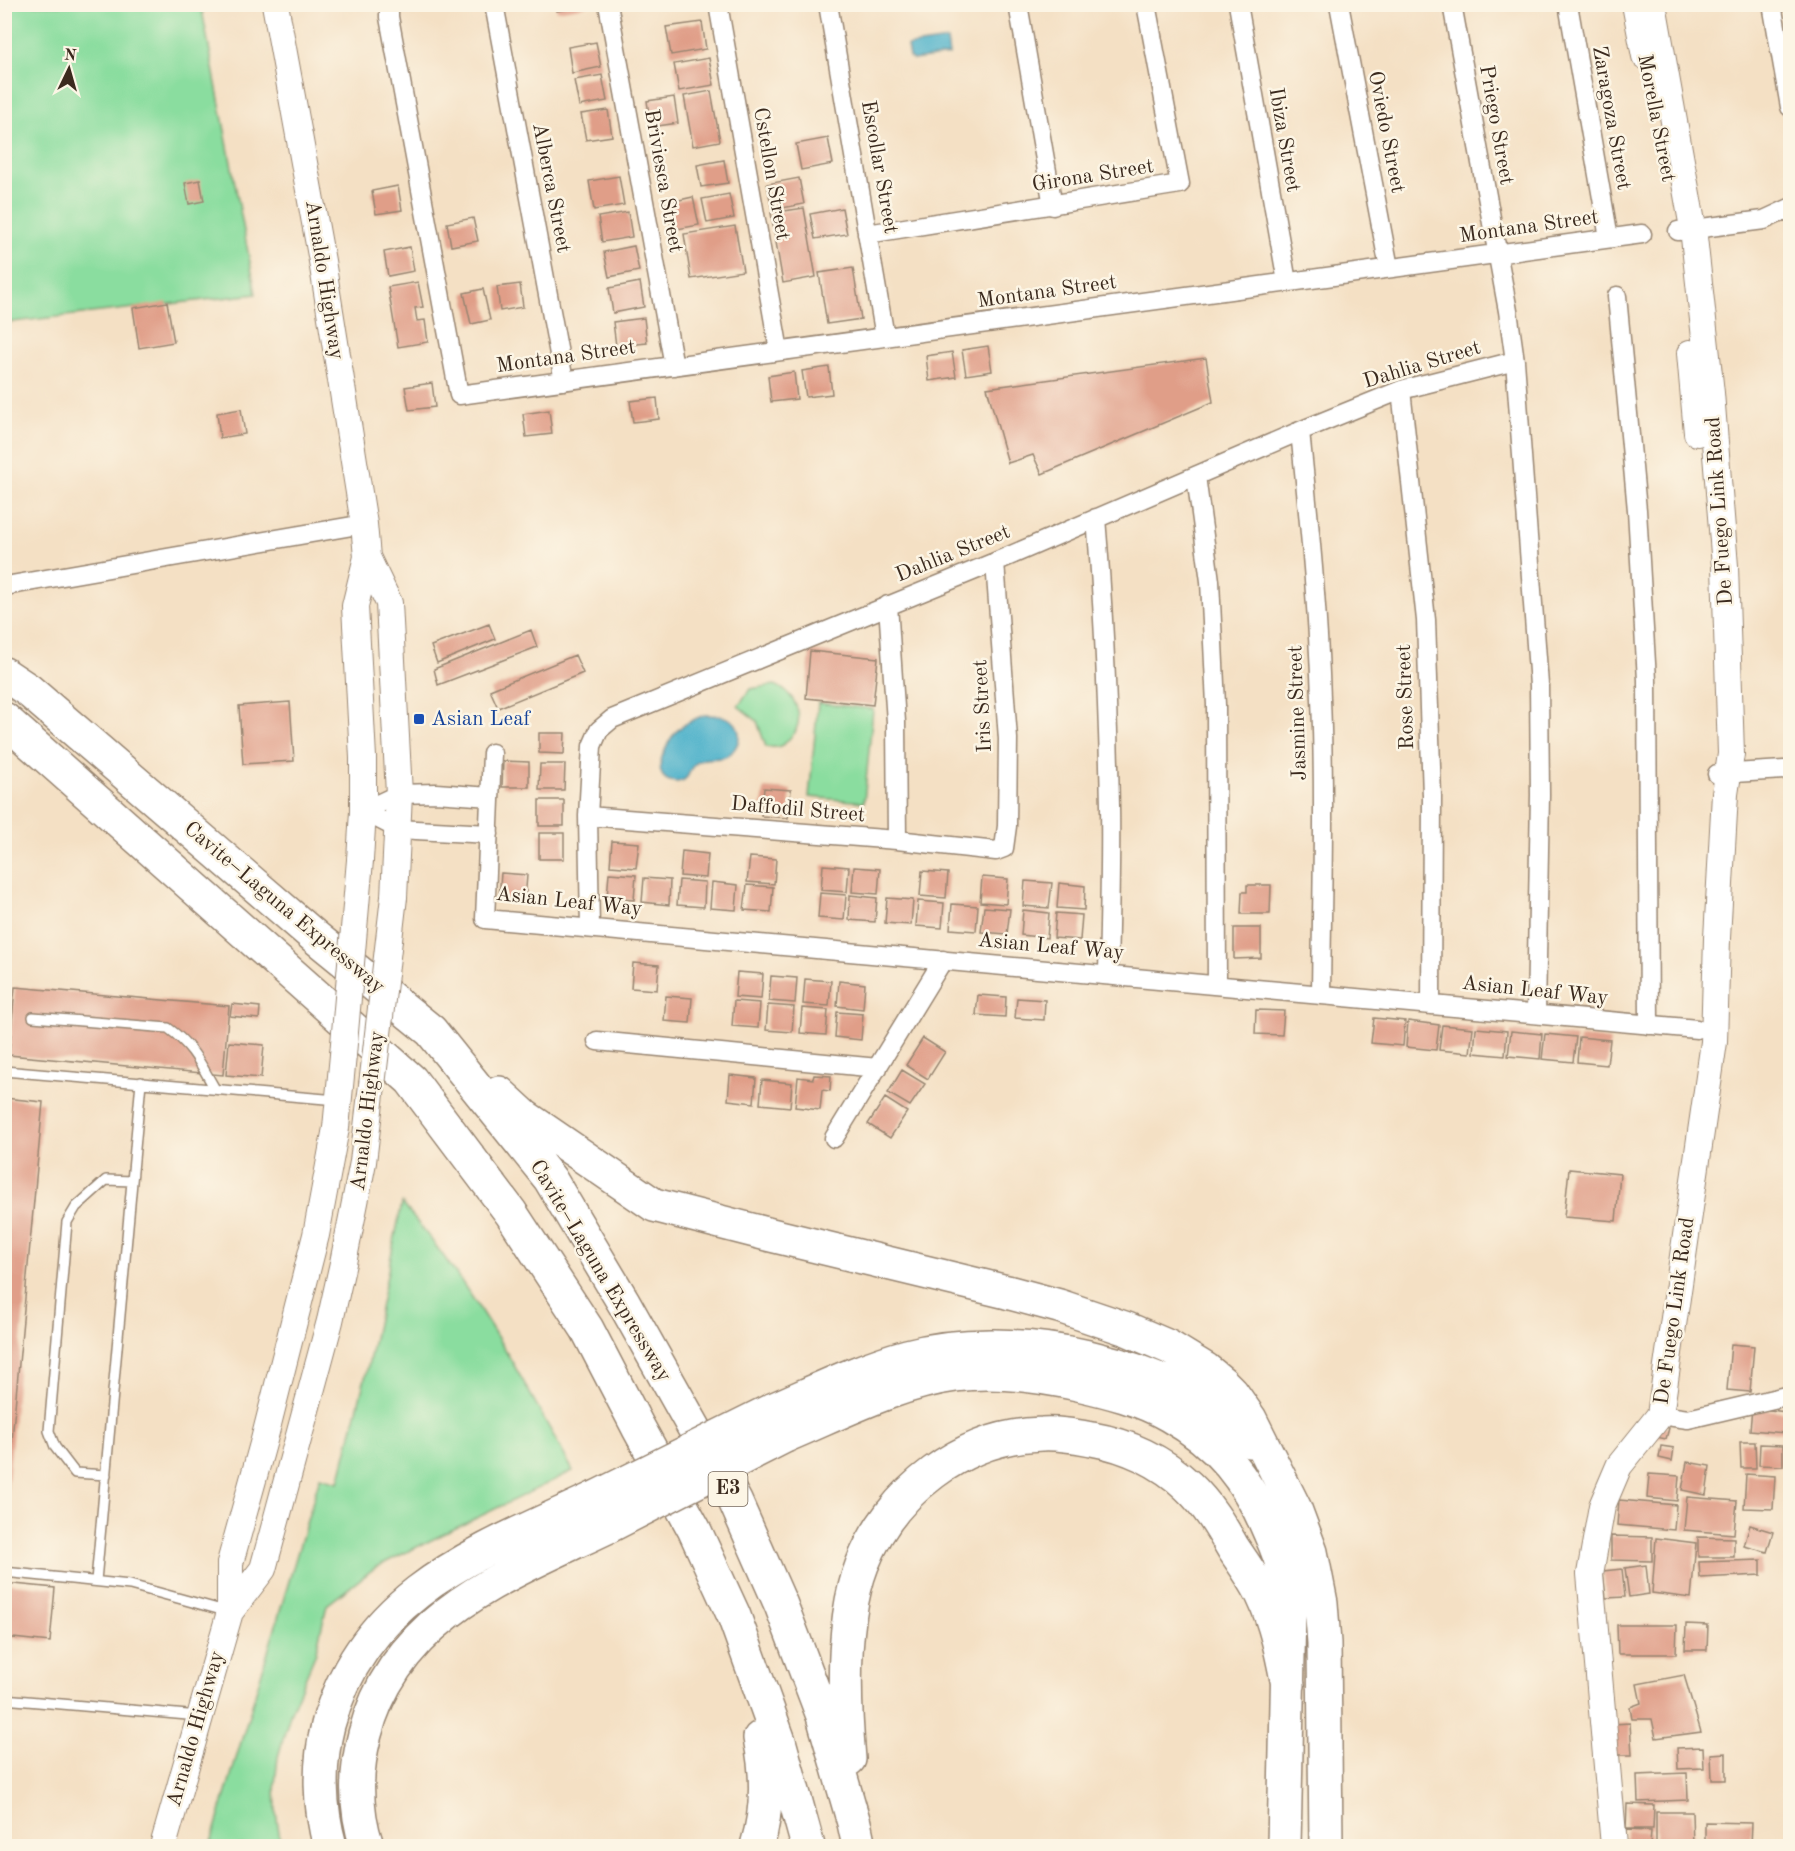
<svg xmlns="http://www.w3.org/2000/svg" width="1795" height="1851" font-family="'Old Standard TT',serif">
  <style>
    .green { fill: #8add9f; stroke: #62845e; stroke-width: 1.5 }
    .water { fill: #4bb1ca; stroke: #436e74; stroke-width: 1.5 }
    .building { fill: #e09e88 }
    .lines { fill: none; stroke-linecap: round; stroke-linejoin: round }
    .lane-casing { stroke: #988571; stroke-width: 12 }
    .street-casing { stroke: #988571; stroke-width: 21 }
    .secondary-casing { stroke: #988571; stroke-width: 28 }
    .highway-casing { stroke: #988571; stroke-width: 36 }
    .lane { stroke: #fff; stroke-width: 9 }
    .street { stroke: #fff; stroke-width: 18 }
    .secondary { stroke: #fff; stroke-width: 26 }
    .highway { stroke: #fff; stroke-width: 33 }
    .secondary-bridge-casing { stroke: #988571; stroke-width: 28; stroke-linecap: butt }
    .highway-bridge-casing { stroke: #988571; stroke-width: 36; stroke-linecap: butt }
    .secondary-bridge { stroke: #fff; stroke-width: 26 }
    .highway-bridge { stroke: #fff; stroke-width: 33 }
    .transit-dot { fill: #1a4fb4; stroke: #fcf5e5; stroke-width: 2 }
    .labels { text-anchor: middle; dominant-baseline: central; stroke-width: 5; stroke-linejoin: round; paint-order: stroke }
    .shield { fill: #fcf5e5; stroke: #75675a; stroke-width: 1.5 }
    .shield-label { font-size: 20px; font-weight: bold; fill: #3b2a1e }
    .street-label { font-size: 21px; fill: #3b2a1e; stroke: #fcf5e5 }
    .transit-label { font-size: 21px; fill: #164399; stroke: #fcf5e5; text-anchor: start }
  </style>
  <rect width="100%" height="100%" fill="#fcf5e5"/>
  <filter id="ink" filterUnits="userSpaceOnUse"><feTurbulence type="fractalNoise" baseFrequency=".0167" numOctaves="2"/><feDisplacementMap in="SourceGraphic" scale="12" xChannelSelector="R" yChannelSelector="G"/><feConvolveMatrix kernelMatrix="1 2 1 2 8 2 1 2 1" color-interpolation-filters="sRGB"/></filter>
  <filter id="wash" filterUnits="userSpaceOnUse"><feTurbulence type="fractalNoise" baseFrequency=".008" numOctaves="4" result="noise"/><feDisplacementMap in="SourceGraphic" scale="24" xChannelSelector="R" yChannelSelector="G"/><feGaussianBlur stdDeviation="1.35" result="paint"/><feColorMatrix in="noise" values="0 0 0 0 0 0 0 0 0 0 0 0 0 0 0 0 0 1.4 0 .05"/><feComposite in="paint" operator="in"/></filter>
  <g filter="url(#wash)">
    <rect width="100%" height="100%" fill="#f4e0c4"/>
    <!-- green -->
    <path class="green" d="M4,5h197l55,289 -251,29z
      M775,685c22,9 33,37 13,55 -2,2 -4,5 -7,6 -4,2 -11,1 -15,1l-9,-26 -19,-15 12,-17z
      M818,703l55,6 -9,93 -55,-5z
      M402,1203c15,19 31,38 45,58 48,66 87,139 126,210l-197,96 -49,38 -12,50 -25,59 -12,43 -3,27 1,28 5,34h-71l110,-369 19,5 30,-120z"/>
    <!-- water -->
    <path class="water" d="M947,40l2,15 -36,5 -4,-3 -2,-11z
      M705,715c15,0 35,2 34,21 0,6 -3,12 -8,17 -11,11 -26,0 -37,12 -4,3 -4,8 -7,12 -7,8 -23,6 -26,-5 -2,-7 1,-16 4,-22 8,-20 20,-28 40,-35z"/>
    <g id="blocks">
      <!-- building -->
      <path class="building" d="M556,4h30v2l-29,5z
        M702,22l4,27 -35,6 -5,-28z
        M596,42l5,25 -29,6 -4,-26z
        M709,58l5,27 -35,6 -5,-27z
        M602,75l5,26 -28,5 -5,-26z
        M711,91l9,50 -27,5 -9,-50z
        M674,97l4,26 -27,4 -4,-26z
        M608,110l4,26 -26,4 -5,-26z
        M828,138l5,26 -32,6 -5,-26z
        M724,160l4,23 -27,4 -4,-22z
        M619,176l5,29 -30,5 -5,-29z
        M799,178l5,26 -32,6 -5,-26z
        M200,180l4,21 -15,3 -4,-21z
        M398,186l4,24 -26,4 -4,-23z
        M729,194l5,24 -27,5 -5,-24z
        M693,197l6,28 -27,5 -6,-27z
        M804,208l12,69 -33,6 -12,-70z
        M842,208l5,26 -32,5 -5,-25z
        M628,212l4,25 -30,5 -4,-25z
        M473,218l5,23 -27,5 -4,-23z
        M735,226l8,45 -52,8 -7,-45z
        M634,246l5,25 -30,6 -5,-25z
        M410,247l4,24 -26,5 -4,-24z
        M853,268l8,51 -34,5 -8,-51z
        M418,282l5,25 -8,1 2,13 8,-1 3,22 -30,5 -10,-60z
        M640,282l4,25 -31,6 -4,-25z
        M520,284l3,23 -23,4 -3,-24z
        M483,289l7,31 -19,4 -7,-31z
        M167,302l7,40 -35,6 -6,-40z
        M644,318l3,25 -31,3 -3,-24z
        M988,346l4,25 -26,4 -4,-25z
        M952,352l4,25 -27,4 -3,-25z
        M1206,358l7,44 -171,72 -9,-19 -25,8 -21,-75z
        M829,367l3,27 -26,3 -4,-26z
        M794,372l3,27 -26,3 -3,-26z
        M432,383l3,24 -26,3 -4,-23z
        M657,398l2,21 -26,3 -3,-21z
        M241,409l4,25 -25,4 -3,-25z
        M549,410l3,24 -26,3 -3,-23z
        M489,624l6,15 -58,24 -6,-17z
        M531,630l6,17 -99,38 -4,-16z
        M810,651l68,7 -5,47 -67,-7z
        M575,655l8,18 -85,35 -8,-18z
        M290,702l4,59 -51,3 -4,-58z
        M539,733h26l-1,21 -25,-1z
        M503,761l26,1v25h-27z
        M540,764h25l-1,26h-25z
        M764,788l27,2 -3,28 -27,-2z
        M539,800h25v26h-25z
        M539,833h25v26h-25z
        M612,841l27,2 -3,25 -26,-2z
        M682,851l26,3 -2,24 -26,-2z
        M750,857l26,2 -2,25 -27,-2z
        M823,865l26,2 -2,25 -26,-2z
        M854,867l26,2 -2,25 -26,-2z
        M922,871l26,2 -2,25 -26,-2z
        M501,873l26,2 -2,26 -26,-3z
        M609,873l27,2 -2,25 -27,-2z
        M982,877l26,2 -2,25 -26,-2z
        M644,878l26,2 -1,25 -27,-3z
        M679,880l26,2 -1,25 -27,-2z
        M1025,881l27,2 -3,25 -26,-2z
        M712,882l26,3 -2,25 -26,-2z
        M1059,883l26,3 -1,24 -27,-2z
        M747,885l26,2 -2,25 -27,-2z
        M1247,885h24l-1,29h-29l1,-22h5z
        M820,893l26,2 -2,25 -26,-2z
        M850,895l27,3 -2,24 -26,-2z
        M887,898l26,2 -2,25 -26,-2z
        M918,901l26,2 -2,25 -26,-2z
        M952,904l26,2 -2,25 -26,-2z
        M984,907l26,2 -3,25 -26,-2z
        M1023,910l26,3 -2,25 -26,-3z
        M1056,913l26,2 -2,25 -26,-2z
        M1234,928h27v30l-27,1z
        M633,963l26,2 -2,25 -26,-2z
        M737,972l26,2 -2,25 -26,-2z
        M771,976l26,2 -2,25 -26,-2z
        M805,979l26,2 -2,25 -26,-2z
        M839,981l26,3 -2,25 -26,-3z
        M15,987l214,19 -6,69 -214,-20z
        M978,995l28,2 -1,20 -29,-2z
        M666,996l26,2 -2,25 -26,-2z
        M1017,998l28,2 -1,20 -29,-2z
        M734,1001l26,2 -2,25 -26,-2z
        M232,1004l28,3 -1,12 -29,-3z
        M768,1005l26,2 -2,25 -26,-2z
        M802,1008l26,2 -2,25 -26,-2z
        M1256,1010l28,1 -2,24 -27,-1z
        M837,1012l26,2 -2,26 -26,-3z
        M1374,1018l31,3 -2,25 -32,-3z
        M1408,1021l31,4 -3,25 -30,-3z
        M1442,1025l31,3 -3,25 -31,-3z
        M1476,1028l31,3 -2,25 -31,-3z
        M1511,1031l31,3 -2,25 -32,-3z
        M1545,1034l31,3 -3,25 -31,-3z
        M1579,1037l31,3 -3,25 -30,-3z
        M923,1038l22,14 -17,27 -22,-14z
        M229,1042l35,3 -3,33 -35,-3z
        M902,1070l23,14 -15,22 -22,-13z
        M730,1075l26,3 -2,25 -26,-3z
        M814,1075l17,1 -1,15 -8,-1 -2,20 -25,-3 3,-30 15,2z
        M762,1080l30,3 -2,24 -30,-3z
        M4,1098l39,4 -37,403h-2z
        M885,1098l22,14 -17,26 -22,-14z
        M1569,1169l51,5 -4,47 -52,-4z
        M1731,1344l23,2 -4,46 -23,-2z
        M1752,1408l35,4 -2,21 -35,-3z
        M1653,1424l16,4 -3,11 -16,-3z
        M1740,1442h15l1,26h-15z
        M1760,1444l23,1v21l-24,-1z
        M1661,1446l13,2 -2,13 -13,-3z
        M1687,1462l23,4 -4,29 -24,-5z
        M1649,1474l30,2 -2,25 -30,-3z
        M1746,1474l29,2 -2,33 -29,-1z
        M1687,1497l50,4 -3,33 -50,-4z
        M1619,1500l57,5 -2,25 -57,-5z
        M1750,1525l23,7 -6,20 -23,-6z
        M1611,1536l41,1v24l-41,-1z
        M1698,1537l36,1v19h-36z
        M1656,1538l40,5 -5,55 -39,-5z
        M1761,1560v15l-61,3 -1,-16z
        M1646,1565l3,29 -20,3 -4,-29z
        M1622,1569l3,28 -19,1 -3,-27z
        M4,1583l51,5 -5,54 -46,-5z
        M1686,1624l22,1 -1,25h-22z
        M1617,1625h60l-1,29h-58z
        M1684,1675l17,57 -45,6 -4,-19h-20l-2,-12 11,-4 -4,-19z
        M1630,1723l2,32h-18l-1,-31z
        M1703,1747l1,21 -26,1 -1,-21z
        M1726,1753v27h-14l-1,-26z
        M1687,1773l1,27 -50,2 -1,-27z
        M1627,1804l27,1 -1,24h-27z
        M1656,1812h36l1,34h-37z
        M1705,1822l47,1 -1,23h-46z
        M1626,1830l25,1 -1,15h-25z"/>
    </g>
  </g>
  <g filter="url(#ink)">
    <use href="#blocks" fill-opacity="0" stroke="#988571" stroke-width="1.5"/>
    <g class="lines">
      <defs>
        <path id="lane" d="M33,1017l135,11c25,18 32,35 47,61
          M4,1071l333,29
          M106,1475l-31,-2 -20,-26 -6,-16 18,-209 9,-15 30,-27 26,1
          M4,1572l126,13 99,27
          M96,1581l45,-499
          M4,1699l195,17"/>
        <path id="street" d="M389,4v13l70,378 1183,-161
          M494,4l70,377
          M608,4l66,362
          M718,4l61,347
          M828,4l57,333
          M1018,4l35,202
          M1238,4l49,278
          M1339,4l50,264
          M1452,4l56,307 7,50 24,324 1,110 -4,219
          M1568,4l41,234
          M1772,4l18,103
          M1678,231l86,-11 26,-12
          M867,234l313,-50 -34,-180
          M1617,296l20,214 10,170 2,345
          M1401,390l25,230 6,176 -1,208
          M1300,431c9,89 18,178 21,268 4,98 1,197 0,296
          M1196,476l14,105 6,124 1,280
          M1096,518c8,96 12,192 14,288 1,56 -1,113 -2,169
          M11,585l353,-61
          M888,605l8,117 1,118
          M492,753l-7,166 1212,110
          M1717,774l67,-4
          M363,811l36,-17 37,-1 54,4
          M363,811l35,18 91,5
          M588,816l309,24 99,11 8,-3 3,-22 1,-87 -13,-177
          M590,928l-2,-112 4,-70 7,-16 13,-11 383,-157 305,-131 101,-41 114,-29
          M597,1041l281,27
          M834,1138l109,-178
          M1660,1415l28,4 102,-24"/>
        <path id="secondary" d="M275,4l47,257 42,263 3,33 -12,49 8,152v53l-3,49
          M1635,4l10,52
          M1690,353l7,80
          M367,557l22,46 10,191 -5,103
          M230,1612l33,-43 67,-248 13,-58 20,-101 9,-77
          M163,1846l67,-234v-49l34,-123 52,-205 20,-107 7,-73
          M1614,1846l-24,-272 12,-68 17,-40 41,-51 54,-373 3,-104 8,-144 6,-40 -6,-188 -14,-173 -18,-165 -40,-224"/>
        <path id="highway" d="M4,674l24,16 286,246 117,95 119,148 74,124 111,198 46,104 42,111 31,107 5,23
          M4,719l407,361 100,133 76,116 51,98 56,102 40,87 45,125 29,105
          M499,1093l25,23 130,89 113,29 240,58 52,14 68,23 42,18 36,22 16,13 11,11 18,26 45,90 16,43 10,51 3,40 2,203
          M772,1410c44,-19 88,-41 135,-54 104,-28 269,3 343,85
          M785,1436c55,-23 111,-53 171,-61 40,-6 84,1 122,9 31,7 63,15 91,31 50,28 79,65 101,118 6,13 12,29 15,43 2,10 3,21 4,32l-5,238
          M849,1759c-5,-57 -8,-140 13,-194 28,-73 101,-129 180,-131 17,-1 33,2 50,5 35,6 70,22 96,47 20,19 32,39 45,62 10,15 21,30 29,46 14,29 20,60 26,91
          M330,1846c-11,-39 -12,-82 -2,-121 36,-134 154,-174 267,-227
          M367,1846c-12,-36 -12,-75 -2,-112 31,-120 144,-160 244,-208
          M757,1846c11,-36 11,-71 3,-108"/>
      </defs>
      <!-- lane casing -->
      <use href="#lane" class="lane-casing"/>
      <!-- street casing -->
      <use href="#street" class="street-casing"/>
      <!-- secondary casing -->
      <use href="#secondary" class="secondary-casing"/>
      <!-- highway casing -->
      <use href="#highway" class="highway-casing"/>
      <!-- lane -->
      <use href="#lane" class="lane"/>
      <!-- street -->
      <use href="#street" class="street"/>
      <!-- secondary -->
      <use href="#secondary" class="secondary"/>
      <!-- highway -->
      <use href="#highway" class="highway"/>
      <defs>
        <path id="secondary-bridge" d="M343,1055l17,-195
          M372,1085l22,-188"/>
        <path id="highway-bridge" d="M595,1498l177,-88
          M609,1526l176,-90"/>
      </defs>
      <!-- secondary-bridge casing -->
      <use href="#secondary-bridge" class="secondary-bridge-casing"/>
      <!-- highway-bridge casing -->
      <use href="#highway-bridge" class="highway-bridge-casing"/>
      <!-- secondary-bridge -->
      <use href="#secondary-bridge" class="secondary-bridge"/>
      <!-- highway-bridge -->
      <use href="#highway-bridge" class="highway-bridge"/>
    </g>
  </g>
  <!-- markers -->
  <rect class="transit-dot" x="413" y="713" width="12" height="12" rx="3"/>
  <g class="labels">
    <!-- shield labels -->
    <rect class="shield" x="708.5" y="1472" width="39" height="34" rx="4.5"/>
    <g class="shield-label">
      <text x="728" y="1489">E3</text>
    </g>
    <!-- street labels -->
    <g class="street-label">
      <text transform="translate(1611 118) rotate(80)">Zaragoza Street</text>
      <text transform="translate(1656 118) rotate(79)">Morella Street</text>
      <text transform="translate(1496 125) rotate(80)">Priego Street</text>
      <text transform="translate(1386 132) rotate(79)">Oviedo Street</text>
      <text transform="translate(1284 140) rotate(80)">Ibiza Street</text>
      <text transform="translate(879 167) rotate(80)">Escollar Street</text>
      <text transform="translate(771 174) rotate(80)">Cstellon Street</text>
      <text transform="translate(1093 176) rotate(-9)">Girona Street</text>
      <text transform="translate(663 181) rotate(80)">Briviesca Street</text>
      <text transform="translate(551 188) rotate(79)">Alberca Street</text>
      <text transform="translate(1529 227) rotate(-8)">Montana Street</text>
      <text transform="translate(324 280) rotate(81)">Arnaldo Highway</text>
      <text transform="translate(1047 292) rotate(-8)">Montana Street</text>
      <text transform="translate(566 357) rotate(-8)">Montana Street</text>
      <text transform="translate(1422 365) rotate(-17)">Dahlia Street</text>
      <text transform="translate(1720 511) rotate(-94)">De Fuego Link Road</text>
      <text transform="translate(953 554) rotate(-22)">Dahlia Street</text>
      <text transform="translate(1406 697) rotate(-92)">Rose Street</text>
      <text transform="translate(983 706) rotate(-93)">Iris Street</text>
      <text transform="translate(1298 713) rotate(-92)">Jasmine Street</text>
      <text transform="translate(798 810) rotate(5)">Daffodil Street</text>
      <text transform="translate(569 902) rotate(6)">Asian Leaf Way</text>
      <text transform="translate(284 908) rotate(40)">Cavite–Laguna Expressway</text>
      <text transform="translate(1051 947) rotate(5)">Asian Leaf Way</text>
      <text transform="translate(1535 991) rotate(6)">Asian Leaf Way</text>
      <text transform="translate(368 1111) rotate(-83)">Arnaldo Highway</text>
      <text transform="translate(600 1271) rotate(59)">Cavite–Laguna Expressway</text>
      <text transform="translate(1675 1311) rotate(-82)">De Fuego Link Road</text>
      <text transform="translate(196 1729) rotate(-74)">Arnaldo Highway</text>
    </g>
    <!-- transit labels -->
    <g class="transit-label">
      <text x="431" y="719">Asian Leaf</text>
    </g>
  </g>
  <!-- margin -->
  <rect width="1795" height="1851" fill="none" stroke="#fcf5e5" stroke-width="24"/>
  <!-- north arrow -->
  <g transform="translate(69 69) rotate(5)" stroke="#fcf5e5" stroke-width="4.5" paint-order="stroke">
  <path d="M0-4.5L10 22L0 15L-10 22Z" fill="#3b2a1e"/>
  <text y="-9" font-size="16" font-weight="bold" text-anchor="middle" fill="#3b2a1e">N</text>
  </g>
</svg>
